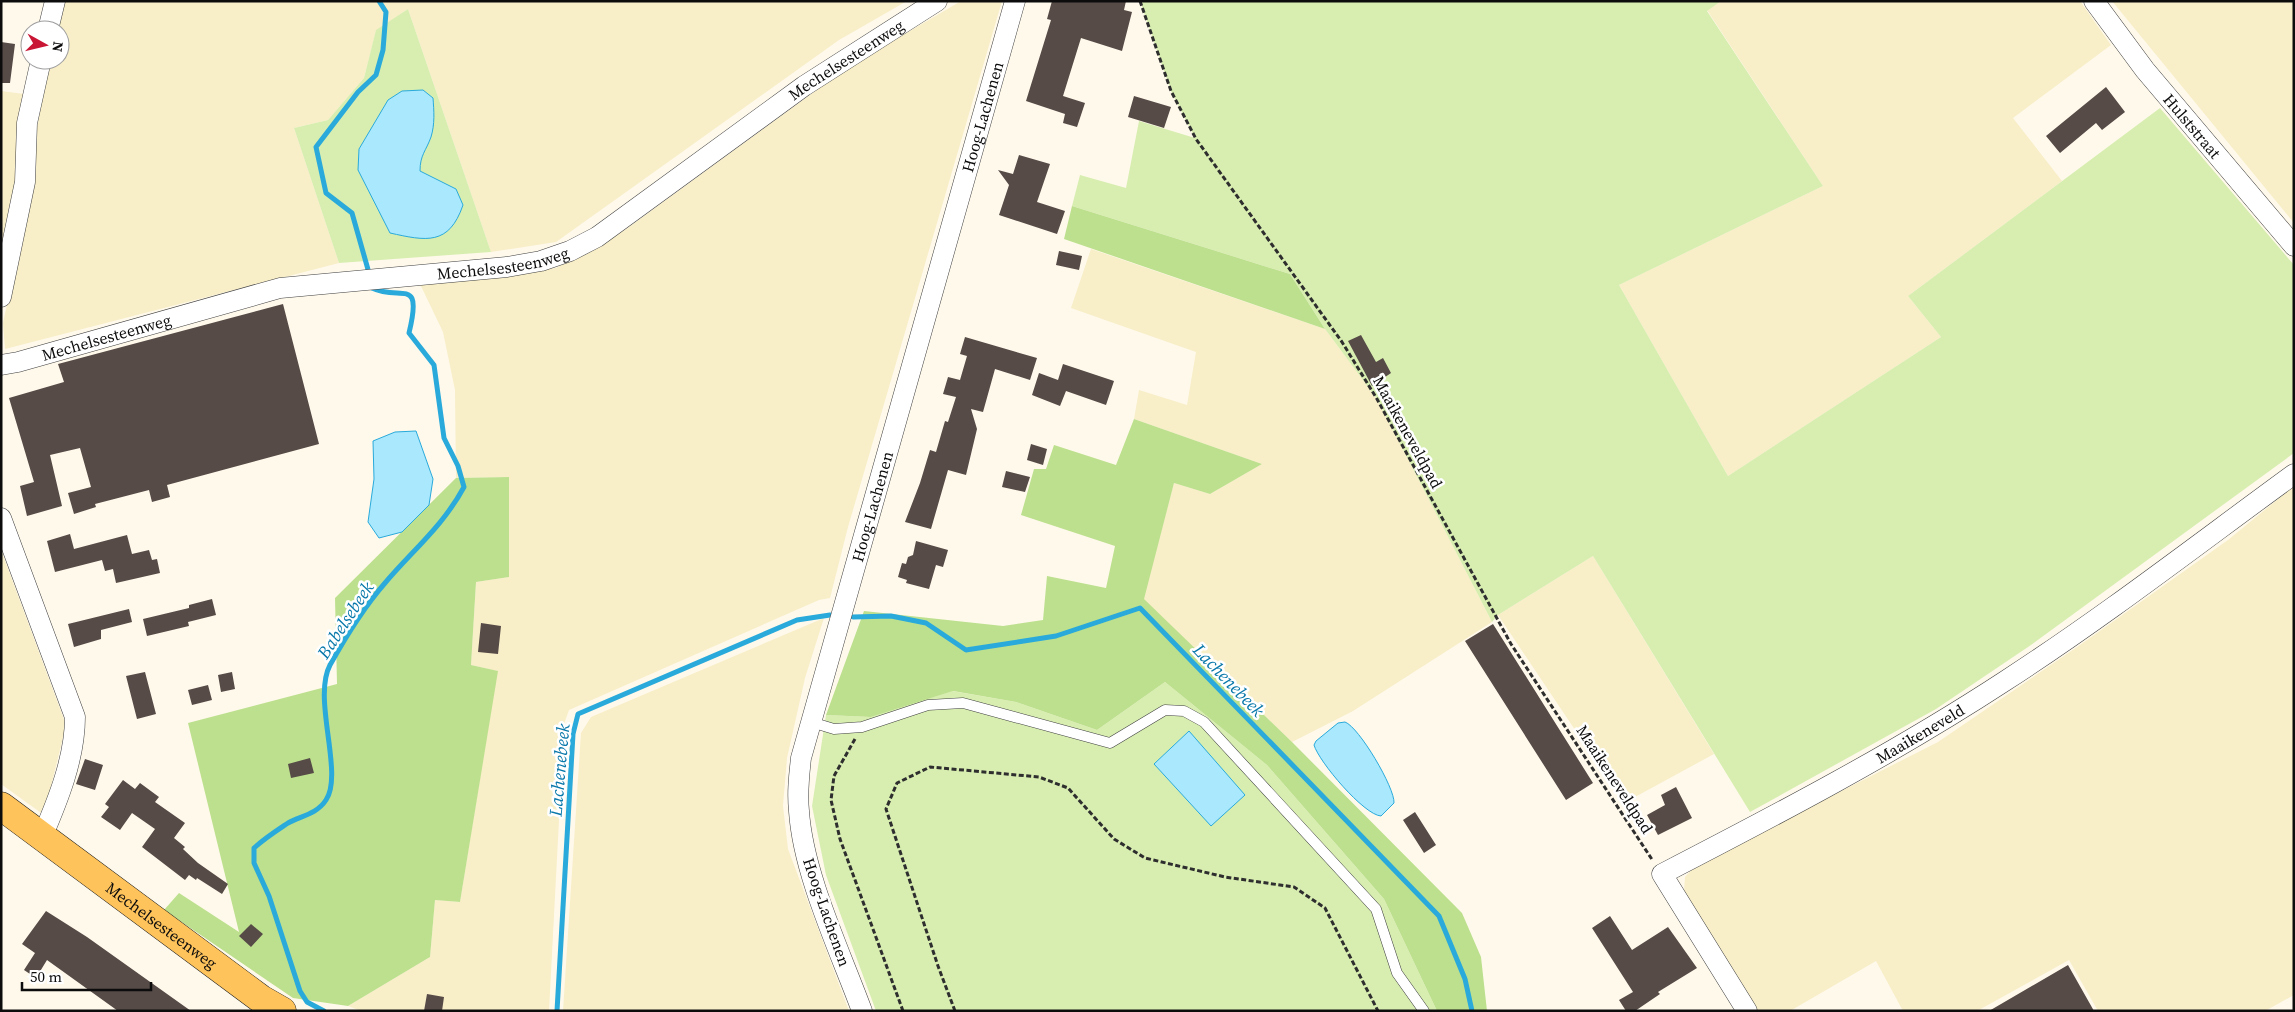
<svg xmlns="http://www.w3.org/2000/svg" width="2295" height="1012" font-family="'Source Serif 4',serif">
  <style>
    .farmland { fill: #f8eec8 }
    .green { fill: #d8eeb1 }
    .forest { fill: #bde08e }
    .water { fill: #aae8fd; stroke: #29aadb }
    .lines { fill: none; stroke-linecap: round; stroke-linejoin: round }
    .stream { stroke: #29aadb; stroke-width: 5 }
    .building { fill: #564b47 }
    .service-casing { stroke: #3f3f3f; stroke-width: 11 }
    .minor-casing { stroke: #3f3f3f; stroke-width: 21 }
    .primary-casing { stroke: #1d1d1d; stroke-width: 29 }
    .path { stroke: #2e2e2e; stroke-width: 3; stroke-dasharray: 5 2.5; stroke-linecap: butt }
    .service { stroke: #fff; stroke-width: 10 }
    .minor { stroke: #fff; stroke-width: 20 }
    .primary { stroke: #ffc35b; stroke-width: 28 }
    .labels { text-anchor: middle; dominant-baseline: central; stroke-width: 5; stroke-linejoin: round; paint-order: stroke }
    .street-label { font-size: 16px; fill: #0c0c0c; stroke: #fff }
    .water-label { font-size: 18px; font-style: italic; fill: #0978aa; stroke: #fff }
  </style>
  <rect width="100%" height="100%" fill="#fff9eb"/>
  <!-- farmland -->
  <path class="farmland" d="M64,1h843l-68,39 -283,202 -65,10 -83,-243 -32,22 -12,47 -36,42 -34,8 45,135 -334,86 -2,-26 31,-143 3,-51 10,-63 2,-6h11v-30h-3z
    M961,1h41l-154,526 -18,71 -11,2 -250,110 -5,14 -15,287h-188l-13,-5 82,-49 5,-57 25,2 37,-231 -26,-6 5,-83 33,-5 -1,-100 -52,1 -1,-88 -12,-58 -23,-48 136,-16 69,-38 222,-162z
    M1721,1h359l31,44 -98,73 49,63 -154,115 33,41 -213,139 -109,-191 204,-99 -116,-176z
    M2112,1h182v222z
    M1,91l23,3 -8,91 -15,65z
    M1091,249l234,80 52,70 115,223 -139,89 -61,31 -149,-143 31,-116 36,11 52,-30 -128,-45 5,-29 48,15 9,-53 -125,-44z
    M2294,486v509l-29,16h-167l-29,-51 -92,51h-74l-27,-50 -86,50h-33l-73,-119 1,-15 11,-12 242,-123 142,-97 148,-105z
    M1,550l65,175 -22,90 -43,-31z
    M1593,556l121,198 -90,49 -126,-188z
    M824,618l-19,60 -18,80 -4,48 5,43 61,162h-286l18,-278 10,-16z"/>
  <!-- green -->
  <path class="green" d="M1140,1h581l-14,10 116,175 -204,99 109,191 213,-139 -33,-41 252,-188 134,157v188l-263,192 -95,64 -186,103 -157,-256 -95,59 -6,7 -115,-223 -52,-70 -35,-55 -218,-68 8,-31 46,13 13,-67 56,17 -24,-47z
    M408,9l83,243 -152,11 -45,-135 34,-8 36,-42 12,-48z
    M1165,682l102,83 117,134 53,112h-561l-50,-136 -14,-69 14,-91 45,2 81,-26 64,11 81,28z"/>
  <!-- forest -->
  <path class="forest" d="M1072,206l218,68 35,55 -261,-90z
    M1134,419l128,45 -52,30 -36,-11 -30,116 148,143 170,171 19,44 6,54h-50l-53,-112 -117,-134 -102,-83 -68,48 -81,-28 -63,-11 -82,26 -45,-2 38,-104 139,15 40,-6 4,-44 59,12 9,-42 -94,-31 13,-46h12l8,-24 62,20z
    M509,477v100l-33,5 -5,83 27,6 -38,231 -25,-2 -5,57 -82,49 -55,-8 -129,-88 15,-17 60,39 -51,-209 149,-39 -2,-86 121,-120z"/>
  <!-- water -->
  <path class="water" d="M423,90l10,8c1,13 2,26 -2,39 -5,14 -11,18 -11,34l36,18 7,16c-14,41 -37,36 -73,28l-32,-63 1,-21 29,-49 14,-9z
    M416,431l17,48 -4,26 -27,27 -23,6 -11,-16 6,-43 -1,-38 22,-9z
    M1345,722c14,5 50,66 49,81l-13,13c-17,-1 -62,-54 -67,-71l2,-4 22,-18z
    M1189,731l56,64 -34,31 -57,-62z"/>
  <g class="lines">
    <!-- stream -->
    <path class="stream" d="M369,273l-17,-60 -26,-20 -10,-46 42,-55 18,-17 7,-25 3,-38 -7,-11
      M853,617l38,-1 35,7 40,27 90,-14 84,-28 299,308 26,63 7,32
      M324,1011l-17,-9 -7,-11 -31,-95 -15,-33v-15c11,-10 22,-17 34,-25 13,-7 29,-9 38,-23 18,-27 -14,-101 4,-135 15,-27 34,-58 55,-82 27,-32 58,-57 79,-96l-6,-21 -14,-28 -10,-73 -25,-32c14,-58 -8,-31 -37,-45
      M557,1011l16,-277 5,-20 219,-94 33,-5"/>
  </g>
  <!-- building -->
  <path class="building" d="M1052,1h74l-2,9 8,2 -10,39 -41,-13 -18,58 22,7 -8,24 -14,-4 2,-9 -39,-13 25,-81 -4,-1z
    M1,42l14,2 -5,39h-9z
    M2106,87l19,25 -23,18 -6,-7 -36,30 -14,-17z
    M1134,96l37,11 -7,21 -36,-11z
    M1019,155l31,9 -13,38 28,9 -8,23 -58,-19 10,-30 -11,-15 15,4z
    M1059,251l23,5 -3,14 -23,-5z
    M283,304l36,140 -152,41 3,12 -18,5 -3,-12 -54,14 1,3 -22,7 -6,-21 23,-6 -11,-39 -30,7 12,51 -35,10 -7,-30 14,-4 -25,-84 55,-16 -6,-18z
    M1361,335l15,27 7,-4 8,15 -19,13 -24,-45z
    M965,337l72,21 -7,22 -35,-11 -12,43 -12,-3 6,20 -11,46 -18,-5 -17,59 -26,-7 15,-39 10,-33 6,2 9,-31 3,1 8,-25 -13,-3 5,-17 12,3 7,-24 -7,-2z
    M1063,364l51,17 -8,24 -40,-14 -6,15 -28,-11 7,-22 19,7z
    M1031,444l16,5 -4,16 -16,-5z
    M1006,471l24,6 -5,15 -23,-5z
    M70,534l4,15 53,-14 5,19 17,-4 3,10 5,-1 3,14 -44,10 -3,-14 -8,2 -3,-11 -47,12 -8,-31z
    M916,541l32,9 -5,17 -7,-2 -7,24 -23,-6 1,-3 -9,-3 4,-14 4,1 2,-7 5,-2z
    M212,599l4,16 -28,7 1,4 -42,10 -4,-17 46,-11v-3z
    M129,609l3,13 -31,8v9l-27,8 -6,-23z
    M481,623l20,3 -3,28 -20,-2z
    M1493,624l100,159 -27,17 -101,-159z
    M145,672l11,42 -19,5 -11,-43z
    M232,672l3,17 -14,3 -3,-17z
    M208,685l4,15 -20,5 -4,-15z
    M310,758l4,15 -23,5 -3,-14z
    M85,759l18,6 -8,25 -19,-6z
    M123,780l12,9 5,-6 19,14 -4,5 30,21 -11,15 11,9 -2,2 15,14 30,21 -6,10 -25,-16 -1,2 -7,-5 -4,5 -43,-33 13,-18 -23,-16 -12,17 -19,-13 8,-10 -4,-3z
    M1676,787l16,31 -34,17 -11,-20 18,-10 -4,-10z
    M1415,812l21,33 -12,8 -21,-33z
    M46,911l41,26 104,74h-73l-71,-51 -11,18 -12,-8 11,-17 -13,-9z
    M1610,916l22,34 36,-23 29,41 -39,24 2,2 -25,17h-9l-7,-11 14,-8 -41,-64z
    M251,924l12,10 -12,13 -12,-11z
    M2068,965l26,46h-105z
    M427,994l17,3 -2,14h-18z"/>
  <g class="lines">
    <defs>
      <path id="service" d="M811,722l23,7 28,-2 66,-22 35,-2 147,40 55,-33 19,1 20,11 172,187 21,64 27,38"/>
      <g id="minor">
        <path id="s1" d="M2094,1l51,69 149,176"/>
        <path d="M48,30l7,-29"/>
        <path d="M1,297l24,-115 2,-59 14,-63"/>
        <path id="s2" d="M1,365l17,-3 262,-74 227,-21 34,-6 29,-10 27,-14 207,-151 133,-85"/>
        <path d="M1,518l74,199c0,41 -17,83 -33,120"/>
        <path id="s3" d="M862,1011c-22,-60 -59,-137 -63,-200 -2,-18 0,-35 2,-53l214,-757"/>
        <path id="s4" d="M1747,1011l-85,-137c116,-60 233,-121 343,-193 99,-64 193,-137 289,-207"/>
      </g>
      <g id="primary">
        <path id="s5" d="M1,806l260,193 21,12"/>
      </g>
    </defs>
    <!-- service casing -->
    <use href="#service" class="service-casing"/>
    <!-- minor casing -->
    <use href="#minor" class="minor-casing"/>
    <!-- primary casing -->
    <use href="#primary" class="primary-casing"/>
    <!-- path -->
    <path class="path" d="M1140,1l31,90 25,48 146,203 35,57 134,245 142,217
      M855,739l-21,37 -3,24 9,39 63,172
      M955,1011l-17,-45 -52,-157 11,-26 33,-16 109,10 29,11 46,51 31,19 80,19 69,10 31,21 53,103"/>
    <!-- service -->
    <use href="#service" class="service"/>
    <!-- minor -->
    <use href="#minor" class="minor"/>
    <!-- primary -->
    <use href="#primary" class="primary"/>
  </g>
  <g class="labels">
    <!-- street labels -->
    <g class="street-label">
      <text stroke="none"><textPath href="#s2" startOffset="919">Mechelsesteenweg</textPath></text>
      <text stroke="none"><textPath href="#s3" startOffset="930">Hoog-Lachenen</textPath></text>
      <text stroke="none"><textPath href="#s1" startOffset="159">Hulststraat</textPath></text>
      <text stroke="none"><textPath href="#s2" startOffset="514">Mechelsesteenweg</textPath></text>
      <text stroke="none"><textPath href="#s2" startOffset="109">Mechelsesteenweg</textPath></text>
      <text transform="translate(1408 432) rotate(61)">Maaikeneveldpad</text>
      <text stroke="none"><textPath href="#s3" startOffset="525">Hoog-Lachenen</textPath></text>
      <text stroke="none"><textPath href="#s4" startOffset="455">Maaikeneveld</textPath></text>
      <text transform="translate(1615 779) rotate(57)">Maaikeneveldpad</text>
      <text transform="translate(827 912) rotate(71)">Hoog-Lachenen</text>
      <text stroke="none"><textPath href="#s5" startOffset="200">Mechelsesteenweg</textPath></text>
    </g>
    <!-- water labels -->
    <g class="water-label">
      <text transform="translate(345 620) rotate(-57)">Babelsebeek</text>
      <text transform="translate(1229 680) rotate(46)">Lachenebeek</text>
      <text transform="translate(559 770) rotate(-85)">Lachenebeek</text>
    </g>
  </g>
  <!-- border -->
  <rect width="2295" height="1012" fill="none" stroke="#0c0c0c" stroke-width="5"/>
  <!-- north arrow -->
  <g transform="translate(45 45) rotate(98)"><circle r="24" fill="#ffffff" stroke="#9e9e9e"/>
  <path d="M0-4L9 19L0 12L-9 19Z" fill="#ca1635"/>
  <text y="-8" font-size="14" font-weight="bold" text-anchor="middle" fill="#0c0c0c">N</text>
  </g>
  <!-- scale -->
  <path d="M22 982v8h129v-8" fill="none" stroke="#0c0c0c" stroke-width="2.5"/>
  <text x="30" y="982" font-size="15" fill="#0c0c0c" stroke="#ffffff" stroke-width="4" paint-order="stroke">50 m</text>
</svg>
